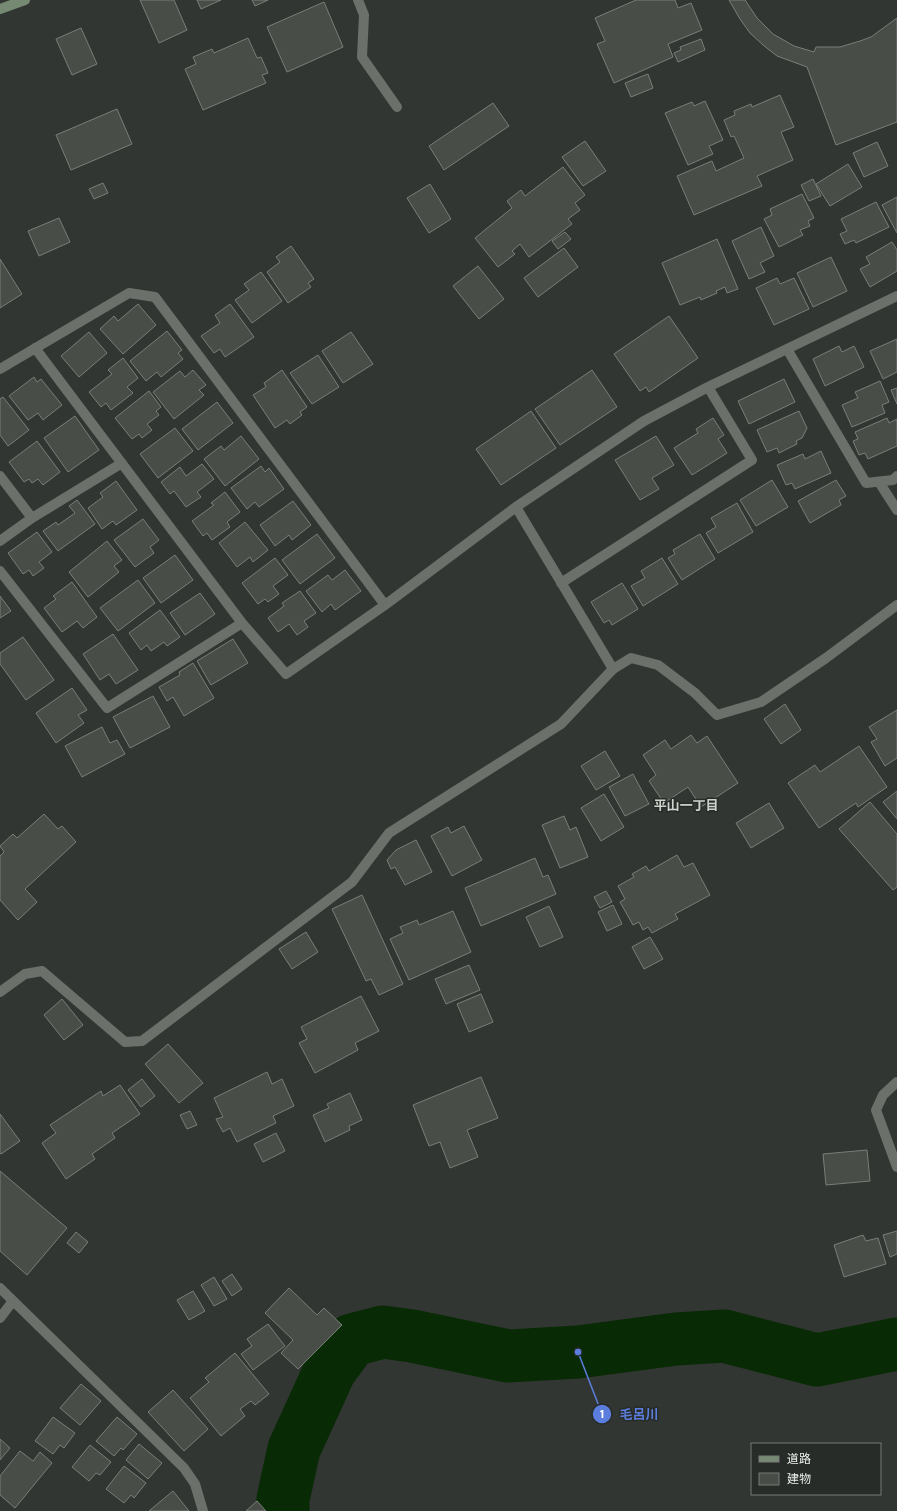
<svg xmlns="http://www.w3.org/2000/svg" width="897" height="1511" font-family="'DM Sans','Noto Sans JP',sans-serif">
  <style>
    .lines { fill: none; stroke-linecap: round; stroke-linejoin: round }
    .river { stroke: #082a04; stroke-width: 53 }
    .building { fill: #494d48; stroke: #797e79 }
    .lane { stroke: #6c706b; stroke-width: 10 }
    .street { stroke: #6c706b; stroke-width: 10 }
    .secondary { stroke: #768a73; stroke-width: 10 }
    .labels { text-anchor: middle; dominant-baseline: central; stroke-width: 3; stroke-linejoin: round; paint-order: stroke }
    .neighbourhood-label { font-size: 13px; font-weight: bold; fill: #cfd3ce; stroke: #282c28 }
    .leader { fill: none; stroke: #5b7ede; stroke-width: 1.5 }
    .callout-dot { fill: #5b7ede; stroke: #282c28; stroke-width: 1.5 }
    .mark-label { font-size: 12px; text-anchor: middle; font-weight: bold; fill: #fff }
    .callout-label { font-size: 13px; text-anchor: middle; font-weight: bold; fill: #5b7ede; stroke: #282c28; stroke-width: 3; stroke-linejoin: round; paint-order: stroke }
  </style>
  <rect width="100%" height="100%" fill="#323632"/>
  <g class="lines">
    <!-- river -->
    <path class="river" d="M283,1511v-12l11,-50 36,-79 22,-30 31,-8 29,4 96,20 70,-4 98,-13 48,-3 93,24 80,-16"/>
  </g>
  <!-- building -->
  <path class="building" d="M140,0h34l13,30 -28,13z
    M197,0h24l-20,9z
    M252,0h16l-13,6z
    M636,0h39l3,8 13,-5 11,27 -34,14 5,13 -59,26 -17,-39 8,-3 -10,-23z
    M729,0h16l12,18 16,16 21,12 20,6 2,-5h24l20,-6 11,-4 26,-19v104l-61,23 -29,-78 -30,-11 -14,-11 -13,-12 -10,-14z
    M324,2l19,45 -56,25 -20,-45z
    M81,28l16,36 -25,11 -16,-36z
    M248,38l9,20 4,-1 7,16 -6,2 4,8 -63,27 -18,-41 11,-5 -3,-7 19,-8 2,4z
    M701,39l4,11 -27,12 -4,-9 7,-3 -1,-3z
    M648,74l5,14 -22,9 -6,-14z
    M780,95l14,32 -13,5 12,28 -36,16 5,10 -68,29 -17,-39 35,-15 4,10 28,-13 -10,-22 -3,1 -7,-17 11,-5 -1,-4 17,-7 1,3z
    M705,101l18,39 -14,6 4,8 -25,11 -23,-52 27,-11 2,4z
    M493,103l16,23 -65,44 -15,-24z
    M117,109l15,35 -61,26 -15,-35z
    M585,141l21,30 -23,15 -21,-29z
    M877,142l11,24 -24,11 -11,-24z
    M848,164l14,23 -32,19 -14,-22z
    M563,167l22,28 -10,8 5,7 -12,9 4,5 -43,33 -9,-13 -8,7 3,3 -17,13 -23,-29 37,-30 -5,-7 14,-11 4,6z
    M813,179l8,17 -12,5 -8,-16z
    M103,183l5,10 -14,6 -5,-10z
    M430,184l21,35 -22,14 -22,-35z
    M802,194l12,24 -6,3 2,5 -10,4 3,5 -24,12 -15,-28 8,-4 -2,-6z
    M897,197v36l-15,-28z
    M876,202l13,25 -33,16 -2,-3 -9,4 -5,-10 7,-3 -6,-12z
    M59,218l11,24 -31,14 -11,-25z
    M761,227l13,29 -14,7 5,9 -16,7 -17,-38z
    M565,232l6,7 -13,10 -6,-8z
    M717,239l21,50 -11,4 -2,-6 -9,4 1,2 -16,7 -1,-3 -20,8 -18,-42z
    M892,242l5,8v21l-27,16 -10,-18 10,-5 -4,-7z
    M291,246l23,33 -6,4 3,4 -23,16 -21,-31 13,-10 -4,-5z
    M564,248l14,19 -40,30 -14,-19z
    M831,257l16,34 -34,16 -16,-34z
    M0,259l22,35 -22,14z
    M478,266l26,33 -25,20 -26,-33z
    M261,272l21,29 -30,22 -17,-23 14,-10 -5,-6z
    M777,278l3,6 14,-6 15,31 -35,16 -18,-37z
    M138,304l18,21 -33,29 -23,-25 14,-13 4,5z
    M230,304l24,33 -29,20 -5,-8 -6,4 -13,-17 19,-13 -5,-8z
    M669,316l29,42 -49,34 -3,-5 -6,4 -26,-37z
    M167,331l15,19 -4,3 5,6 -22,18 -4,-5 -11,9 -16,-20z
    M89,332l18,21 -28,24 -18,-21z
    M351,332l22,32 -30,19 -21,-32z
    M897,339v33l-14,7 -13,-28z
    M839,346l3,6 12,-6 10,21 -39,19 -12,-27z
    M318,355l21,32 -27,17 -22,-31z
    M123,358l15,20 -11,9 6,6 -22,17 -5,-7 -5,4 -12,-15 23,-18 -4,-4z
    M193,370l13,15 -7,5 5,5 -30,24 -21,-27 27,-21 5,6z
    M282,370l25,37 -7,5 2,3 -12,9 -3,-4 -12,8 -22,-33 13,-8 -2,-4z
    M592,370l25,37 -57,38 -25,-36z
    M34,377l3,5 4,-3 21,26 -19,15 -5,-7 -10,7 -19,-24z
    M784,379l11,23 -46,22 -11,-23z
    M880,381l9,21 -7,3 3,8 -33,14 -10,-22 16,-7 -3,-6z
    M897,388v16l-6,-14z
    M149,391l12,16 -5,4 3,4 -12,9 5,6 -10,8 -3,-4 -7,5 -17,-21z
    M3,397l26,33 -21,16 -8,-11v-36z
    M217,402l16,21 -35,27 -16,-21z
    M531,411l25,37 -55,37 -25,-36z
    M799,411l8,17 -5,10 -6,3 1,3 -18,9 -2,-5 -10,4 -10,-22z
    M75,416l24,34 -31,22 -24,-34z
    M713,418l11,17 -6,4 9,14 -35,22 -18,-27 24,-15 -2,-4z
    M887,418l2,5 8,-4v27l-29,13 -3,-6 -6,2 -6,-14 5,-2 -3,-7z
    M175,428l18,23 -35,27 -18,-24z
    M241,436l18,23 -34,27 -21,-27 17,-13 3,4z
    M656,436l18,29 -22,13 7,11 -19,11 -25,-40z
    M37,441l23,31 -17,13 -5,-6 -6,4 -3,-4 -5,3 -15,-20z
    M821,451l10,22 -36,16 -3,-6 -6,2 -9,-20 26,-11 2,5z
    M202,464l12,15 -17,13 4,5 -15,10 -12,-16 -4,3 -9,-12 19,-15 6,9z
    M261,466l4,6 4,-4 15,21 -25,18 -4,-5 -8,7 -16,-21z
    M772,480l16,27 -32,19 -16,-26z
    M836,480l10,16 -7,4 2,5 -31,18 -12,-22z
    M116,481l21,29 -21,15 -3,-4 -11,8 -14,-21 15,-11 -3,-4z
    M225,492l15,20 -13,10 3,5 -18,13 -5,-7 -4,3 -11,-15 22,-16 -3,-2z
    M77,500l18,24 -37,27 -15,-20 13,-9 2,3 17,-12 -6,-7z
    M293,501l18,24 -19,15 -3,-5 -14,11 -15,-21z
    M737,503l16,29 -35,21 -12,-20 10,-6 -5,-9z
    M143,519l16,21 -9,7 4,6 -19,14 -21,-27z
    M245,522l23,28 -15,12 -3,-5 -13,10 -18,-24z
    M37,532l15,20 -13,10 5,6 -11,8 -4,-6 -6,4 -15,-21z
    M317,534l18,24 -35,26 -18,-24z
    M700,534l15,25 -33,21 -14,-22 7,-4 -2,-4z
    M107,541l15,19 -8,6 5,6 -31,25 -19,-25z
    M175,555l18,25 -32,23 -18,-25z
    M275,558l13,17 -15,11 6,8 -11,8 -3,-3 -7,5 -16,-21z
    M662,558l16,26 -35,22 -12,-20 14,-8 -4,-7z
    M345,570l16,21 -26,19 -4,-6 -9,8 -16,-21 22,-16 4,5z
    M138,580l17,23 -37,28 -18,-23z
    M72,582l25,35 -14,11 -6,-7 -15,11 -18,-24 12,-9 -3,-3z
    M622,583l16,26 -26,16 -3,-5 -5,3 -13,-21z
    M300,591l16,22 -12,8 4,6 -11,8 -8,-11 -11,8 -10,-14 16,-12 -2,-3z
    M200,593l15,21 -30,21 -15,-22z
    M0,596l11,15 -11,7z
    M160,610l20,27 -13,9 -3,-4 -13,9 -4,-6 -6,5 -12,-17z
    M113,634l25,36 -22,14 -7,-10 -9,6 -17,-26z
    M23,637l31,43 -28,20 -26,-36v-11z
    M233,639l15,24 -37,22 -14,-24z
    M193,663l21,35 -30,18 -11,-19 -6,4 -8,-14 21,-12 -1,-3z
    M72,688l15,22 -9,5 6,8 -28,20 -20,-30z
    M153,696l17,31 -40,21 -17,-31z
    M785,704l16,26 -20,14 -17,-25z
    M897,710v48l-12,8 -14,-24 6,-3 -8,-12z
    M102,727l8,16 7,-3 8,14 -43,23 -17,-31z
    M691,735l6,8 10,-7 31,47 -37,24 -13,-20 -24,16 -15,-22 7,-6 -13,-20 22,-15 6,9z
    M859,746l28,41 -29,20 -2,-4 -37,25 -31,-45 27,-18 5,7z
    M605,751l15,25 -24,14 -15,-24z
    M633,774l16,30 -24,12 -16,-29z
    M897,791v28l-14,-17z
    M604,794l20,33 -23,14 -20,-33z
    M870,802l27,32v53l-4,3 -54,-61z
    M769,803l15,25 -33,20 -15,-25z
    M44,814l14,15 4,-3 14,16 -51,47 12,13 -19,18 -18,-20v-44l4,-4 -4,-6 13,-12 4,4z
    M564,816l6,14 6,-3 12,30 -28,11 -18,-43z
    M464,826l18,34 -30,16 -21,-40 17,-9 3,6z
    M416,840l16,32 -27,13 -10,-18 -4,2 -4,-9 9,-10z
    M677,855l7,12 9,-4 17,32 -35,19 3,5 -26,14 -4,-6 -5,3 -4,-8 -6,3 -13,-23 5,-3 -7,-13 16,-9 -2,-3 14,-8 3,5z
    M535,858l8,19 5,-2 8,19 -75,32 -16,-38z
    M606,891l6,11 -12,6 -6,-11z
    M362,895l41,89 -24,11 -8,-16 -5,2 -34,-72z
    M613,905l9,19 -15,7 -9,-19z
    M549,906l14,31 -23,10 -14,-30z
    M453,911l18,41 -62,28 -19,-41 13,-6 -3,-6 17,-7 2,5z
    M306,932l12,20 -26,17 -13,-20z
    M650,937l13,22 -19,10 -12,-22z
    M469,965l11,25 -34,14 -11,-25z
    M481,994l12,28 -24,10 -12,-28z
    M361,996l18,35 -24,12 3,7 -43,23 -16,-30 8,-4 -6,-12z
    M62,999l21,26 -19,15 -20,-25z
    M168,1044l35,39 -24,20 -34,-39z
    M267,1072l5,12 10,-5 12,27 -21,10 3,7 -39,19 -7,-14 -7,4 -7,-13 7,-2 -9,-19z
    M481,1077l17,41 -31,12 11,27 -28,11 -10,-26 -11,4 -16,-41z
    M142,1079l13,17 -14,11 -13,-17z
    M120,1085l20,29 -28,19 3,5 -23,16 3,5 -29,20 -24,-36 14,-10 -6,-8 51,-34 2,5z
    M350,1093l12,27 -13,6 1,4 -25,12 -12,-27 16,-7 -2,-4z
    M190,1111l7,14 -10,4 -7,-14z
    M0,1114l20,27 -19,13 -1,-1z
    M276,1133l9,18 -22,11 -9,-18z
    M867,1150l3,31 -44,4 -3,-31z
    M0,1171l67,57 -40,47 -27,-24z
    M897,1231v23l-7,3 -7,-22z
    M76,1232l12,10 -9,11 -12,-10z
    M863,1235l3,6 12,-3 8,26 -42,13 -10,-32z
    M232,1274l10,15 -10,7 -10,-15z
    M214,1277l13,22 -13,7 -13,-21z
    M289,1288l28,27 7,-7 18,17 -44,44 -17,-16 12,-13 -28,-27z
    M193,1291l12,20 -16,9 -12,-20z
    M268,1324l17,22 -32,24 -12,-16 11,-8 -5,-7z
    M235,1353l34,41 -14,11 -4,-4 -11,8 5,7 -24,20 -31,-38 19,-16 -4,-4z
    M81,1384l20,17 -21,24 -20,-17z
    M173,1390l35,39 -24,22 -36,-39z
    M53,1417l22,16 -11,15 -4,-3 -7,9 -18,-13z
    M117,1417l20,17 -14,16 -2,-2 -7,8 -18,-15z
    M0,1439l10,9 -10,12z
    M139,1444l23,19 -14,16 -22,-19z
    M90,1445l21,17 -11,13 -4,-2 -7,8 -17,-14z
    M20,1451l13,10 7,-9 12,11 -37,45 -15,-13v-19z
    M124,1466l22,17 -12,15 -3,-3 -7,8 -18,-14z
    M173,1491l16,20h-40z
    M257,1501l9,10h-20z"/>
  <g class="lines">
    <!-- lane -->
    <path class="lane" d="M358,0l6,15 -2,42 35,50
      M879,482l18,28
      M613,669l18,-11 27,7 37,28 22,22 44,-13 65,-44 71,-53"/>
    <!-- street -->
    <path class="street" d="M35,348l207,275 44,51 99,-69
      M787,349l79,134 27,-3 4,-4
      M0,369l129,-76 26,4 230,308 131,-98 128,-86 64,-34 189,-91
      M0,476l32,42
      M0,541l32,-23 90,-55
      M0,571l107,137 135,-85
      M561,583l191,-123 -44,-73
      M0,992l25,-18 17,-3 83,71 17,-1 210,-159 37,-49 172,-109 52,-55 -97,-162
      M897,1082l-14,13 -7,15 21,57
      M0,1288l184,180 11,16 8,27
      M0,1318l13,-17"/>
    <!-- secondary -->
    <path class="secondary" d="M0,9l25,-9"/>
  </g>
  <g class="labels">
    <!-- neighbourhood labels -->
    <g class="neighbourhood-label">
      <text x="686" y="805">平山一丁目</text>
    </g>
  </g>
  <!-- callouts -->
  <path class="leader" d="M578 1352L602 1414"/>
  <g class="callout-dot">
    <circle cx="578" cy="1352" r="4"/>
    <circle cx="602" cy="1414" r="10"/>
  </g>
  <g class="mark-label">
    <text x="602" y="1418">1</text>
  </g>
  <g class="callout-label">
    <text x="639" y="1419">毛呂川</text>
  </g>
  <!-- legend -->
  <rect x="751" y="1443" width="130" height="52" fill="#282c28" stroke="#767a76"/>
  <rect x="759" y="1456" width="20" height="6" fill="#768a73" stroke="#767a76"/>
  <text x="787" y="1463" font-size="12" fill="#ebeeeb">道路</text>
  <rect x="759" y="1473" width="20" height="12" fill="#494d48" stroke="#767a76"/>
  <text x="787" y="1483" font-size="12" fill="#ebeeeb">建物</text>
</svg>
